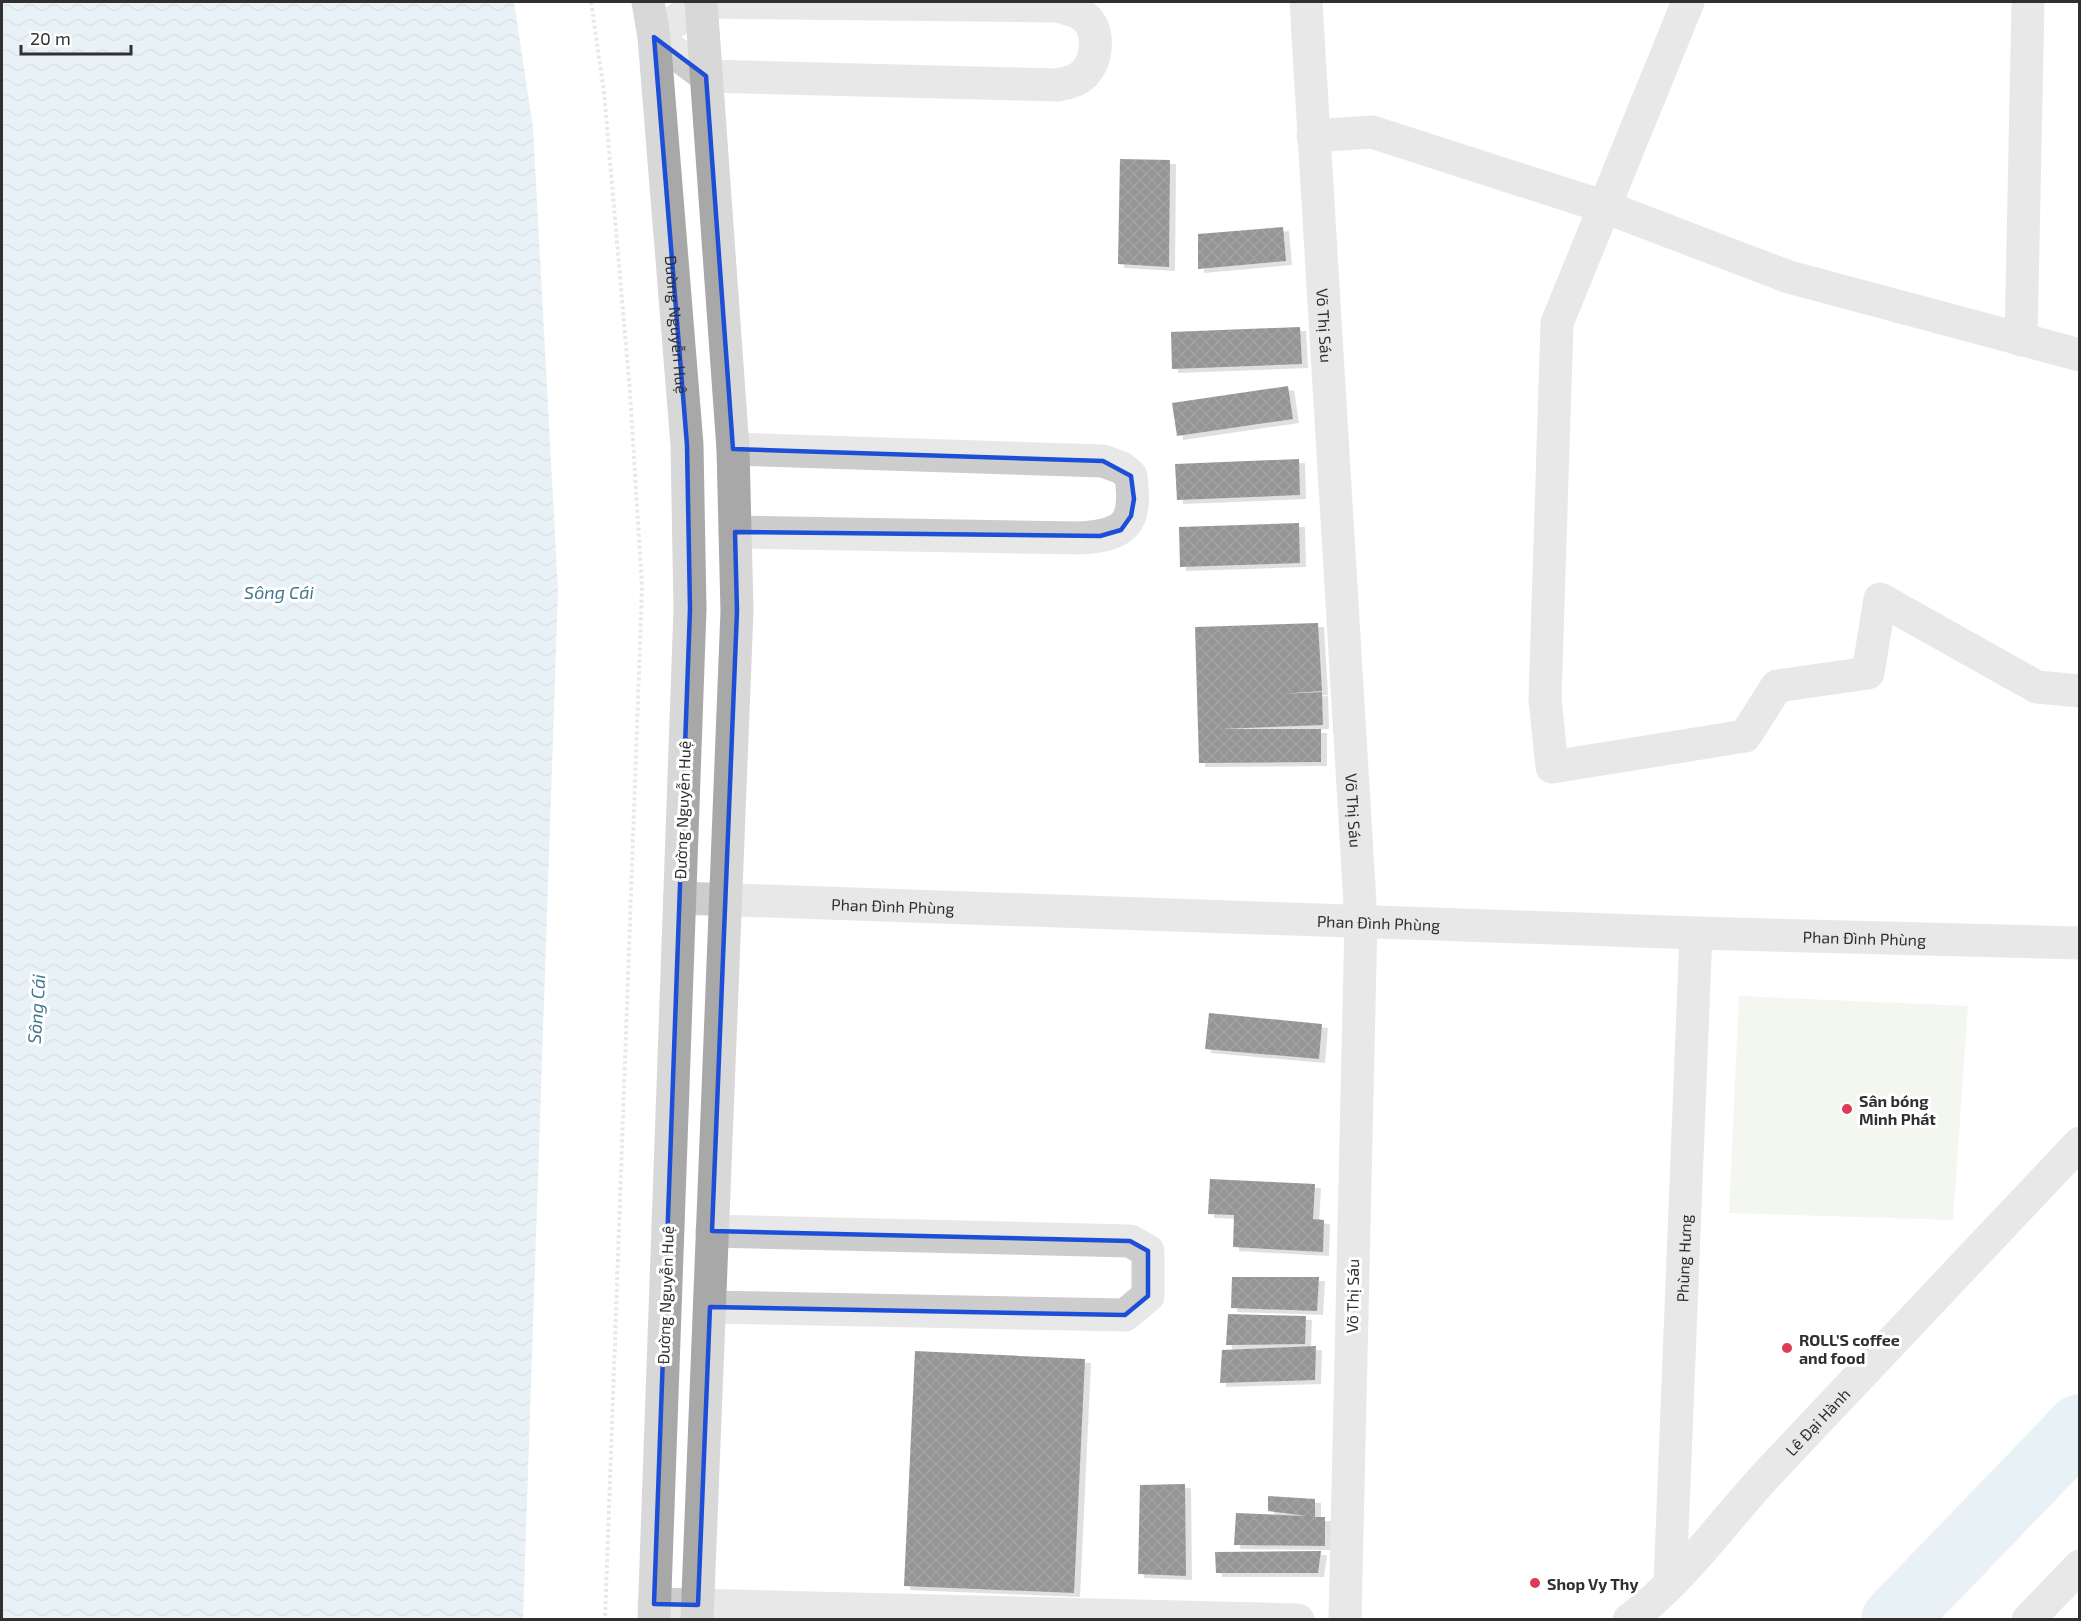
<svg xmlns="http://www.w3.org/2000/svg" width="2081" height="1621" font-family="'Exo 2',sans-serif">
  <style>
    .green { fill: #e7ecde }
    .water { fill: url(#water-waves) }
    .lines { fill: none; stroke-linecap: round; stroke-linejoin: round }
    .river { stroke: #cce1ea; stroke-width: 66 }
    .building { fill: url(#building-cross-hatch); filter: url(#shadow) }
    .path { stroke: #cdcdcd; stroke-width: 4; stroke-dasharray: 3 3; stroke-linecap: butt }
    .minor { stroke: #cdcdcd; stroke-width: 33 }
    .major { stroke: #a8a8a8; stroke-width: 33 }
    .marked { fill: none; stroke: #1d4ed8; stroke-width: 4.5; stroke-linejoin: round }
    .poi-dot { fill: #dc3d54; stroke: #fff; stroke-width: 2 }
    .labels { text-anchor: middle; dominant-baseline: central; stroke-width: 6; stroke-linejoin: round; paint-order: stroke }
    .street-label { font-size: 16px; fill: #303030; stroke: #fff }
    .poi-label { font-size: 16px; font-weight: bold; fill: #303030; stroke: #fff; text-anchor: start }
    .water-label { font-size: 18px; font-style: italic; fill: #42768e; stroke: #fff }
  </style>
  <defs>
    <pattern id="water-waves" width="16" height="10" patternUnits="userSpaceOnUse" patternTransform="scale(1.5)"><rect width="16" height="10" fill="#cce1ea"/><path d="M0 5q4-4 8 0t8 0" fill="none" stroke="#b0c1c9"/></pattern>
    <pattern id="building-cross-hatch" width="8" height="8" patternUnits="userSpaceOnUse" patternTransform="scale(1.5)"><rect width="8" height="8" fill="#171717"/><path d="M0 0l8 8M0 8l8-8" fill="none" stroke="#303030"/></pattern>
    <filter id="shadow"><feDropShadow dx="6" dy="4" stdDeviation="0" flood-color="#0004"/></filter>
  </defs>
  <rect width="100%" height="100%" fill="#fff"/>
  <!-- green -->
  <path class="green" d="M1739,996l229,10 -15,214 -224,-7z"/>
  <!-- water -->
  <path class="water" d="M2,2h512l19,125 25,464 -35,1028h-521z"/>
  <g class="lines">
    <!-- river -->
    <path class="river" d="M1894,1620l186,-193"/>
  </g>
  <!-- building -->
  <path class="building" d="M1120,159l50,1 -1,107 -51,-3z
    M1283,227l3,34 -88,8v-35z
    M1300,327l2,37 -130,5 -1,-37z
    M1288,386l5,33 -116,17 -5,-33z
    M1299,459l1,36 -123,5 -2,-36z
    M1299,523l1,40 -120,4 -1,-40z
    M1318,623l4,68 -41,3 41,-2 1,33 -102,4h100v33l-122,1 -4,-136z
    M1209,1013l113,11 -3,35 -114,-10z
    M1210,1179l105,5 -2,35 11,1 -1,32 -90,-5 1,-32 -26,-1z
    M1232,1277h87l-2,34 -86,-3z
    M1228,1314l78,2 -1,28 -79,1z
    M1316,1346l-1,34 -95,3 2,-33z
    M915,1351l170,8 -11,234 -170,-7z
    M1185,1484l1,92 -48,-2 2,-89z
    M1268,1496l47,3v18h10v29l-91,-1 2,-32 71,3 -39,-5z
    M1321,1551l-3,22h-102l-1,-21z"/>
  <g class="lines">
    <!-- path -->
    <path class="path" d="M591,2l13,90 26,300 12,195 -37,1033"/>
    <!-- minor -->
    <g class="minor">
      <path d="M701,2l357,4c9,3 20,5 27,11 15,14 13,42 -1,57 -7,7 -16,9 -26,11l-352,-9 -52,-39z"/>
      <path id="s1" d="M1306,2l55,918 -16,700"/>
      <path d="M1688,2l-131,321 -12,376 7,68 193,-31 32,-50 91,-13 12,-74 157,88 43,4"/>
      <path d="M1313,136l59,-4 233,75 184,70 291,78"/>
      <path d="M2021,340l7,-338"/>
      <path d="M733,449l370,12 19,7 9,8c6,47 -4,59 -51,62l-345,-6"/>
      <path id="s2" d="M679,898l1017,35 384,10"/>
      <path d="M710,1307l415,8 23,-19v-45l-18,-10 -418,-10"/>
      <path id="s3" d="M1670,1584l26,-651"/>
      <path d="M654,1604l644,16"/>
      <path id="s4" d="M1629,1620c55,-41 95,-100 141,-149 103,-109 206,-219 310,-328"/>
      <path d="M2028,1620l52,-54"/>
    </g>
    <!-- major -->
    <g class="major">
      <path id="s5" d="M648,2l6,35 33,408 3,164 -36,1011"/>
      <path d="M697,1620l40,-1009 -4,-162 -32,-447"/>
    </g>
  </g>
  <!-- marked area -->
  <path d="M0 0H2081V1621H0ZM654,37l52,39 27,373 370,12 28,15 3,23 -3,17 -10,14 -21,6 -365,-4 2,79 -25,620 418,10 18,10v45l-23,19 -415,-8 -12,298 -44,-1 36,-995 -3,-164z" fill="#fff" fill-opacity=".55" fill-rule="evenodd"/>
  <path class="marked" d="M654,37l52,39 27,373 370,12 28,15 3,23 -3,17 -10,14 -21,6 -365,-4 2,79 -25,620 418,10 18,10v45l-23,19 -415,-8 -12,298 -44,-1 36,-995 -3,-164z"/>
  <!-- markers -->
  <g class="poi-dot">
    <circle cx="1847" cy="1109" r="6"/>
    <circle cx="1787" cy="1348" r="6"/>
    <circle cx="1535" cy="1583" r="6"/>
  </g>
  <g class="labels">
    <!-- street labels -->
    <g class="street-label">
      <text stroke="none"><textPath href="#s5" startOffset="324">Đường Nguyễn Huệ</textPath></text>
      <text stroke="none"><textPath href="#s1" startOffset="324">Võ Thị Sáu</textPath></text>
      <text transform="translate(682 810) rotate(-88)">Đường Nguyễn Huệ</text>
      <text stroke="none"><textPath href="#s1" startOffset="810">Võ Thị Sáu</textPath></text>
      <text stroke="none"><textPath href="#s2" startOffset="214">Phan Đình Phùng</textPath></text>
      <text stroke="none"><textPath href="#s2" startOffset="700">Phan Đình Phùng</textPath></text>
      <text stroke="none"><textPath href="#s2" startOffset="1186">Phan Đình Phùng</textPath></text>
      <text stroke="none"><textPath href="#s3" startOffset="326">Phùng Hưng</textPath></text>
      <text transform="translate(665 1295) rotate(-88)">Đường Nguyễn Huệ</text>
      <text transform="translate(1352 1296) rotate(-89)">Võ Thị Sáu</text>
      <text stroke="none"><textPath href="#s4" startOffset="274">Lê Đại Hành</textPath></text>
    </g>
    <!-- poi labels -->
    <g class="poi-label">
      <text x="1859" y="1100">Sân bóng<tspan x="1859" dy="18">Minh Phát</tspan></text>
      <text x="1799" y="1339">ROLL’S coffee<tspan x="1799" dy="18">and food</tspan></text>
      <text x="1547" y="1583">Shop Vy Thy</text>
    </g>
    <!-- water labels -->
    <g class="water-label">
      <text x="279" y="592">Sông Cái</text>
      <text transform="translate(36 1009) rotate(-86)">Sông Cái</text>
    </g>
  </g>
  <!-- border -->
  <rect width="2081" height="1621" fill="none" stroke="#303030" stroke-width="6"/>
  <!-- scale -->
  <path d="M21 45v9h110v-9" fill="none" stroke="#303030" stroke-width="3"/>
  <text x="30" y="45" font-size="18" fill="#303030" stroke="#ffffff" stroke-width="4.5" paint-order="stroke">20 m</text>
</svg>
